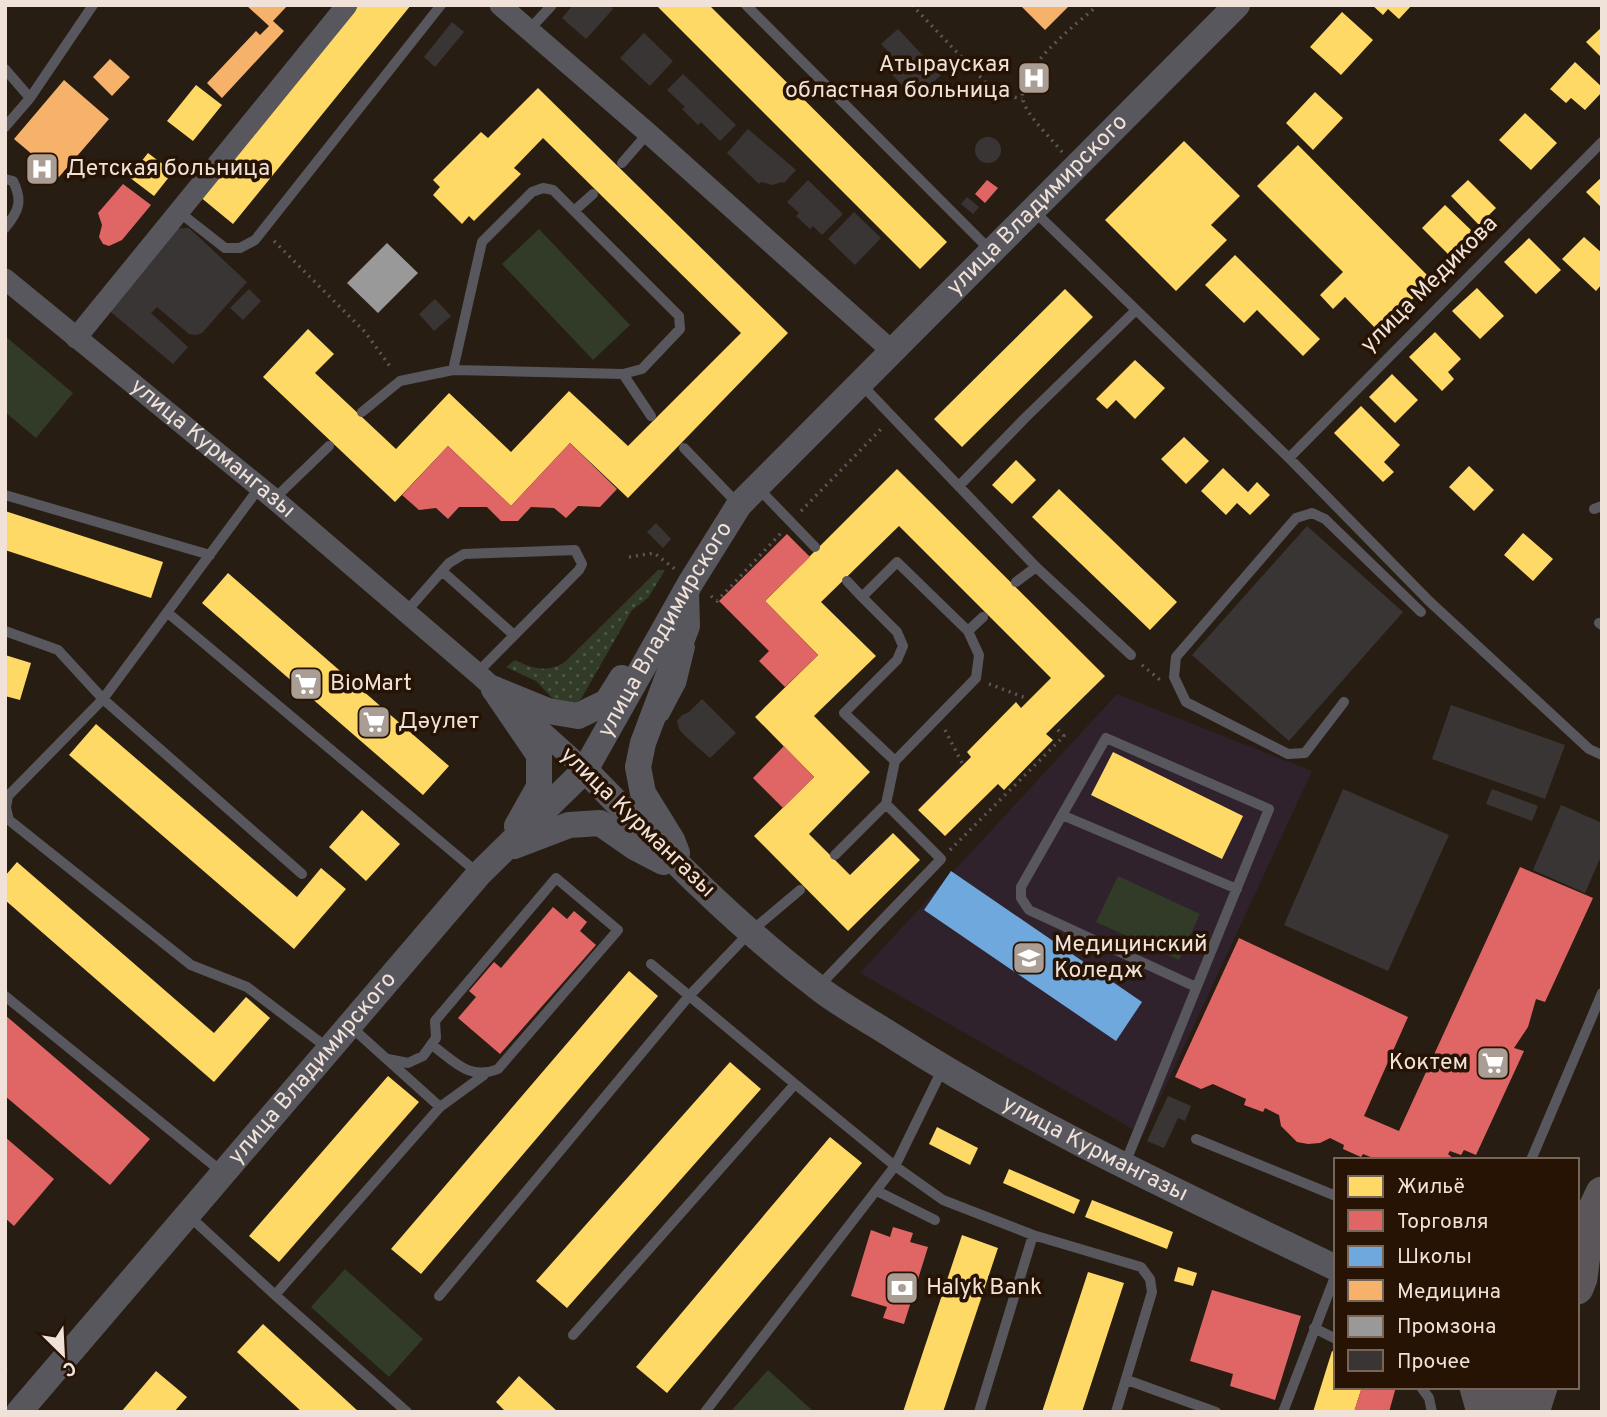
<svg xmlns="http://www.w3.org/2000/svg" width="1607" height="1417" font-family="Overpass,sans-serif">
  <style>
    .education { fill: #2f222d }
    .grass { fill: url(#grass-dots) }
    .pitch { fill: #313b27 }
    .homes { fill: #ffd966 }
    .shops { fill: #e06666 }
    .schools { fill: #6fa8dc }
    .health { fill: #f6b26b }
    .industry { fill: #999 }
    .building { fill: #3a3535 }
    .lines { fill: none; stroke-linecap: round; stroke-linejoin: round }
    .path { stroke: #5b5759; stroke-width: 3.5; stroke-dasharray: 2 5; stroke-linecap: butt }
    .service { stroke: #58575d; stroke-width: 10 }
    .minor { stroke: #58575d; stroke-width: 21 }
    .tertiary { stroke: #58575d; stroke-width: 26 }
    .primary { stroke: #5a565a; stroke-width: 33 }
    .labels { text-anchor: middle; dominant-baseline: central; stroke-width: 7; stroke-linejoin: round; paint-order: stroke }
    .poi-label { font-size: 23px; fill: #f0e2d8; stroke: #261303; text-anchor: start }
    .street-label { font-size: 23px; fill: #f0e2d8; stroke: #261303 }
  </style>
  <defs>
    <pattern id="grass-dots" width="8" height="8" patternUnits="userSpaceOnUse" patternTransform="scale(1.75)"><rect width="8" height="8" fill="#313b27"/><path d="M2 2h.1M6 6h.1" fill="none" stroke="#4f5746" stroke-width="1.8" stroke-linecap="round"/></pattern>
  </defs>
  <rect width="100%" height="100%" fill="#281d13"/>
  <!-- education -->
  <path class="education" d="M1117,694l195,77 -169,364 -283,-162z"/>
  <!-- grass -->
  <path class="grass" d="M658,570h7l-17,28 -16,12 -51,89 -7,5 -20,-4 -18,-19 -30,-14 9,-7c18,9 32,13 50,2z"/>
  <!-- pitch -->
  <path class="pitch" d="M539,229l91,96 -37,35 -91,-96z
    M5,336l68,57 -37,45 -31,-26z
    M1118,876l82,38 -21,46 -83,-38z
    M345,1269l78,70 -34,38 -78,-70z
    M768,1370l46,42h-84z"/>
  <!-- homes -->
  <path class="homes" d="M355,5h56l-178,219 -34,-28z
    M656,5h53l238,237 -27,27z
    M1372,5h40l-13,14 -11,-10 -5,6z
    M1342,12l31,28 -32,35 -31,-28z
    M1602,27v31l-16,-16z
    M1575,62l27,25v5l-17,18 -14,-12 -5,5 -16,-14z
    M196,85l26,20 -29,36 -26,-20z
    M538,88l250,245 -160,165 -58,-55 -59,63 -63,-60 -53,56 -132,-125 45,-48 26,25 -19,19 81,76 53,-56 62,59 58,-61 59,55 113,-113 -198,-195 -29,30 7,6 -47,47 -5,-5 -7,8 -29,-29 7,-8 -7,-7 48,-48 7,6z
    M1315,92l28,26 -30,32 -27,-27z
    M1525,113l32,30 -26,27 -32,-30z
    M1184,141l56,55 -29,29 16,15 -51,51 -71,-71z
    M1298,145l134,135 -53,52 -34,-35 -12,12 -13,-14 23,-23 -86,-86z
    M148,153l25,19 -19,24 -25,-19z
    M1602,177v31l-16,-16z
    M1468,180l28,28 -17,17 -28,-29z
    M1445,205l27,26 -24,23 -26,-26z
    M1584,237l18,16v31l-6,7 -34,-32z
    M1529,238l32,32 -25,24 -32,-32z
    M1235,255l85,84 -17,17 -46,-46 -13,13 -39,-38z
    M1477,288l27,28 -24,23 -28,-28z
    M1065,289l28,28 -131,130 -28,-28z
    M1435,332l26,27 -13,13 6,7 -12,12 -33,-34z
    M1135,360l30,28 -30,31 -19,-19 -9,9 -11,-10z
    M1392,374l26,26 -23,23 -26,-26z
    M1361,406l39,39 -16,17 10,10 -11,10 -49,-49z
    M1184,437l25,24 -23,23 -25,-25z
    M1016,460l20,20 -24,24 -20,-19z
    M1469,466l25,24 -20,21 -25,-24z
    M1223,468l25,24 9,-10 13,13 -20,20 -13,-12 -11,12 -25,-24z
    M897,469l208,207 -59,58 7,6 -49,50 -6,-6 -53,52 -27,-26 53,-53 -4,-5 49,-50 5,6 30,-30 -152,-152 -78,76 55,54 -62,60 56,56 -61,62 41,41 43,-42 27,27 -72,71 -94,-95 60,-59 -59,-60 63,-62 -53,-54z
    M1059,489l118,113 -27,28 -118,-113z
    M5,511l158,51 -12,36 -146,-48z
    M1523,533l30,26 -20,22 -29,-26z
    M228,573l221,193 -26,29 -221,-192z
    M5,655l26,8 -11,37 -15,-4z
    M96,724l201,173 24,-29 25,21 -52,60 -225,-194z
    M1113,752l130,64 -21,43 -131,-64z
    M362,810l38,34 -34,37 -37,-34z
    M17,862l197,171 32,-36 24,21 -56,64 -209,-182v-24z
    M629,971l29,25 -237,278 -30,-25z
    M730,1062l31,27 -194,219 -31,-27z
    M388,1076l31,26 -140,160 -30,-26z
    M937,1127l41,21 -8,17 -41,-21z
    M830,1137l32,26 -195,230 -31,-26z
    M1009,1169l71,31 -6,14 -71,-31z
    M1092,1200l81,32 -6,17 -82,-32z
    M962,1235l36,13 -55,164h-40z
    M1178,1267l19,6 -4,13 -19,-5z
    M1088,1272l36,11 -42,129h-40z
    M263,1324l96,88h-57l-65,-60z
    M1332,1351l4,2v34h26l-8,25h-41z
    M156,1371l31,26 -13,15h-53z
    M519,1376l39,36h-52l-10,-10z"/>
  <!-- shops -->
  <path class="shops" d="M987,180l11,8 -13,15 -10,-9z
    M123,184l28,21 -29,35 -13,6 -6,-2 -4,-7 3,-12 -4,-12z
    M570,443l47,46 -17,18 -22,-1 -12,12 -12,-10 -23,-1 -13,14h-17l-14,-14h-28l-11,12 -12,-11 -17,2 -17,-15 46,-49 63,60z
    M787,534l23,23 -45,44 53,54 -33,32 -26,-26 10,-10 -50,-50z
    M784,746l30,31 -31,31 -30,-30z
    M1520,867l73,31 -48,104 -9,-3 -8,28 -14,21 10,3 -48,104 -12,-5 -3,5 -11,-4 -2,3 7,6h-77l-15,-6 -2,3 -18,-8 1,-4 -14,-7 -10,5 -12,1 -11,-2 -16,-16 -2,-11 -14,-7 -2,4 -19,-7 2,-6 -33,-15 -12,5 -26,-12 64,-139 169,79 -44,99 35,15z
    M553,907l14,12 7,-8 13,11 -7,9 16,14 -96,109 -42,-36 18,-21 -7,-6 25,-29 7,6z
    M5,1015l145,124 -40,46 -105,-89z
    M5,1137l49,42 -40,47 -9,-8z
    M893,1227l20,6 -3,9 18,5 -24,77 -21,-6 4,-11 -36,-11 20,-66 19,7z
    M1212,1290l89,26 -26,84 -45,-14 3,-12 -43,-13z
    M1362,1387h34l-7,25h-35z"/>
  <!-- schools -->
  <path class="schools" d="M951,871l191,131 -26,39 -192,-131z"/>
  <!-- health -->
  <path class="health" d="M246,5h42l-15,16 11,10 -62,67 -15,-15 49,-52 4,4 9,-9z
    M1023,5h47l-25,25 -23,-23z
    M110,59l20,18 -18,19 -19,-19z
    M64,80l45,39 -50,58 -45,-38z"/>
  <!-- industry -->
  <path class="industry" d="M387,243l31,30 -40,40 -31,-30z"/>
  <!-- building -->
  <path class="building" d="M573,5h36l4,4 -27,30 -24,-21z
    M452,22l12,10 -29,35 -11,-10z
    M898,29l43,46 -26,24 -34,-36 10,-9 -10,-10z
    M644,33l29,28 -23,25 -30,-28z
    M683,74l53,51 -16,16 -19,-19 -3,3 -16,-16 3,-2 -18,-17z
    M748,129l48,41 -12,13 -2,-1 -10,3 -11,-3 -2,2 -32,-31z
    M975 150a13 13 0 1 1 26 0a13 13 0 1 1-26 0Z
    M808,180l35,34 -21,21 -9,-9 -3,3 -14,-13 3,-3 -12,-11z
    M967,197l12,10 -6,7 -12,-10z
    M854,212l27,26 -26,27 -27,-26z
    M189,228l58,54 -45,51 -6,2 -7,-1 -32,-27 -6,6 37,34 -15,17 -67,-56 63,-79z
    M249,289l12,12 -18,19 -13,-12z
    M435,299l16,17 -17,15 -15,-17z
    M656,523l15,16 -8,9 -16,-16z
    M1307,526l96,86 -114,129 -97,-86z
    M702,699l34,34 -26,25 -25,-22 -6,-7 -2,-8 5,-6 7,-3z
    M1451,705l114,40 -20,54 -113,-40z
    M1343,789l106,46 -61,136 -104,-46z
    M1492,789l46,17 -6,15 -46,-17z
    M1561,805l41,18v31l-17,39 -52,-23z
    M1168,1096l23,10 -6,15 -7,-3 -14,30 -17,-7z"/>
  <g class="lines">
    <!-- path -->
    <path class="path" d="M912,5l75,79 18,11 17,4
      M1062,152c-10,-13 -36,-37 -39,-52 -7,-31 54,-76 75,-95
      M274,241l91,91 27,37
      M801,511l83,-85
      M629,557l25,-4 21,16
      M711,596l6,5 65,-69
      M1142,665l18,15
      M989,684l37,14
      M945,730l17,33
      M950,850l114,-114 -7,-7
      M5,1370l5,4"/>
    <!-- service -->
    <path class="service" d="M746,5l244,245
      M529,30l23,-25
      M5,69l25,29
      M5,127l25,-29 63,-93
      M622,163l26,-30
      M5,179l8,2c10,20 6,30 -8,47
      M1033,210l256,248 140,143 160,148 13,6
      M574,211l19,-17
      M179,212l46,36h15l15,-8 186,-235
      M623,374l28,42
      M861,384l175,183 95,88
      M362,412l38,-31 53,-11 170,4 19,-5 38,-40 -1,-13 -126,-126 -10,-2 -11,4 -50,50 -29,128
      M684,448l55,57
      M1289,458l313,-316
      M959,486l66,-68 110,-107
      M259,488l-156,211 -95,97 -2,12 3,12 182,145 56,22 82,62
      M758,488l57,59
      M5,495l205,60
      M274,499l55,-53
      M1594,509l8,-3
      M442,571l72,64
      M847,581l15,16
      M1016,582l20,-15
      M406,612l43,-49 15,-9 111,-4 7,14 -3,6 -102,103
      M168,613l311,261
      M1599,623l3,2
      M5,631l53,19 45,49 199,175
      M968,631l15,-14
      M1344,702l-39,51 -17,1 -102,-52 -12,-25 2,-20 120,-139 16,-5 13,6 96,93
      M664,716l17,-32 9,-37
      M1062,815l175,74
      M835,855l51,-51 9,-43 81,-83 3,-23 -11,-24 -71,-69 -35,35 35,35 6,14 -6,14 -53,53 51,48
      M818,987l123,-128 -55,-55
      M5,996l217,176
      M388,1059l20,4 15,-7 13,-18 -1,-17 121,-143 62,52 -120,139c-29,12 -44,-8 -66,-24
      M795,1084l100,82 48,34 90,35 -54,177
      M440,1107l44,-32
      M1196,1139l140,57
      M1531,1160l71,-167
      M1124,1166l145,-357 -163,-71 -85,149v11l8,12 167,77
      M877,1191l58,29
      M187,1214l88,81 132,117
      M1033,1235l108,32 9,12 2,13 -36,120
      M275,1295l165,-188 -90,-81
      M439,1296l250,-300 61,-64 50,-42
      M1314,1328l22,11
      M573,1335l222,-251 -144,-120
      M1127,1380l89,32
      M1421,1387l8,11 3,14
      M705,1412l190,-246 48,-98
      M1283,1412l53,-138"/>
    <!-- minor -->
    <g class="minor">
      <path d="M500,5l148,128 245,219"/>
      <path id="s1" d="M5,279l269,220 203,174 108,97"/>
      <path d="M76,338l271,-333"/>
    </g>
    <!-- tertiary -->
    <g class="tertiary">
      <path d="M494,689l54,22 30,5 29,-14 15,-24"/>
      <path d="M494,689l45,66v32l-22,39"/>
      <path id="s2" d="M585,770c74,76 147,152 231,216 25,20 54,35 80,52 140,90 291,158 440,230"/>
      <path d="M514,846l55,-21 31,-2 36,25 27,14"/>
      <path d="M677,853l-5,-13 -29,-47 -5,-26 5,-24 44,-117 -1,-35"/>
      <path id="s3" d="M19,1412l460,-538 106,-104 106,-188 48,-77 498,-500"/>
    </g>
    <!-- primary -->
    <path class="primary" d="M1577,1238l11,-15 14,-30
      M1577,1288l4,-10 7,-55
      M1476,1387l7,25
      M1502,1412l7,-25
      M1533,1412l8,-25"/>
  </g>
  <!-- icons -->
  <defs>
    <symbol id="hospital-square" viewBox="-11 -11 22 22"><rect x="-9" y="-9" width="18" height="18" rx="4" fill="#aa9d93" stroke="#261303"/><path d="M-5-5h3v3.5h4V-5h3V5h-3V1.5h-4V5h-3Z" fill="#fff"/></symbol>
    <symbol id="supermarket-square" viewBox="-11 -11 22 22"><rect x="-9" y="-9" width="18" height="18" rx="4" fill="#aa9d93" stroke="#261303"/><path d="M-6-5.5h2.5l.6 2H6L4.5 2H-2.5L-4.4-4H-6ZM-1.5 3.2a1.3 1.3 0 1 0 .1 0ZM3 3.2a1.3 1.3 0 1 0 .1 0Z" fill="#fff"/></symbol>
    <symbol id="university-square" viewBox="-11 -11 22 22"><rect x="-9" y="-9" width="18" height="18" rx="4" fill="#aa9d93" stroke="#261303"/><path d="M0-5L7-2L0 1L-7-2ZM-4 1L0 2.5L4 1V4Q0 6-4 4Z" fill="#fff"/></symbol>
    <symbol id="bank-square" viewBox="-11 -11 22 22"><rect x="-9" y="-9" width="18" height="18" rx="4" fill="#aa9d93" stroke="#261303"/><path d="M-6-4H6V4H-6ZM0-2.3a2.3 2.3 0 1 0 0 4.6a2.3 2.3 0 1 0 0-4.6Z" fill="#fff"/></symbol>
  </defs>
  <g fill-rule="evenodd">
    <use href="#hospital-square" x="1015" y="59" width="38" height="38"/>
    <use href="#hospital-square" x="23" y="150" width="38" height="38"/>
    <use href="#supermarket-square" x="287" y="665" width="38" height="38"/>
    <use href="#supermarket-square" x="355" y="703" width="38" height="38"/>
    <use href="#university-square" x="1010" y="939" width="38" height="38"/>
    <use href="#supermarket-square" x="1474" y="1044" width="38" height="38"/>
    <use href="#bank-square" x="883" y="1269" width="38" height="38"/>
  </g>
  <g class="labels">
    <!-- poi labels -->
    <g class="poi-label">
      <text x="1010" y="65" text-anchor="end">Атырауская<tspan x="1010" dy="26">областная больница</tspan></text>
      <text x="66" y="169">Детская больница</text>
      <text x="330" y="684">BioMart</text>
      <text x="398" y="722">Дәулет</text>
      <text x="1054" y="945">Медицинский<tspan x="1054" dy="26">Коледж</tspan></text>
      <text x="1468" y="1063" text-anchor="end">Коктем</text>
      <text x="926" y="1288">Halyk Bank</text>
    </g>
    <!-- street labels -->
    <g class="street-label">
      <text stroke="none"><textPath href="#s3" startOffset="1586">улица Владимирского</textPath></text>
      <text transform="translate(1430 285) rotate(-45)">улица Медикова</text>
      <text stroke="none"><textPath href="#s1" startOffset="268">улица Курмангазы</textPath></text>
      <text stroke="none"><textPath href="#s3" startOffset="1018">улица Владимирского</textPath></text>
      <text transform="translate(637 823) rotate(44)">улица Курмангазы</text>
      <text stroke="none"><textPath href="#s3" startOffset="452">улица Владимирского</textPath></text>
      <text stroke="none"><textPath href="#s2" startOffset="640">улица Курмангазы</textPath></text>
    </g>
  </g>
  <!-- border -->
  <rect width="1607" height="1417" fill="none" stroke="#f0e2d8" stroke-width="14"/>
  <!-- legend -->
  <rect x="1334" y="1158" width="245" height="231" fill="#261303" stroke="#776658" stroke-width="2"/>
  <rect x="1348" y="1176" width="35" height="21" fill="#ffd966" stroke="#776658" stroke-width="2"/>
  <text x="1397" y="1193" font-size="21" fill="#f0e2d8">Жильё</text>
  <rect x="1348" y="1210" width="35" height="21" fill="#e06666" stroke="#776658" stroke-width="2"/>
  <text x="1397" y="1228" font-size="21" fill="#f0e2d8">Торговля</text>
  <rect x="1348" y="1246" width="35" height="21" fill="#6fa8dc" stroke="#776658" stroke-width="2"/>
  <text x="1397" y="1263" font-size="21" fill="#f0e2d8">Школы</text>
  <rect x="1348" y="1280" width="35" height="21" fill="#f6b26b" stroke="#776658" stroke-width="2"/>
  <text x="1397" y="1298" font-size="21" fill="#f0e2d8">Медицина</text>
  <rect x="1348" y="1316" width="35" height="21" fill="#999999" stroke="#776658" stroke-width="2"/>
  <text x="1397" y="1333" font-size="21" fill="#f0e2d8">Промзона</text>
  <rect x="1348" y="1350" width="35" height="21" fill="#3a3535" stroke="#776658" stroke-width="2"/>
  <text x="1397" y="1368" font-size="21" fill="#f0e2d8">Прочее</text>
  <!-- north arrow -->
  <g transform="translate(63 1354) rotate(156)" stroke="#261303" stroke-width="5" paint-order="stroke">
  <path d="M0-5L12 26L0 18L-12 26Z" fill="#f0e2d8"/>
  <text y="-10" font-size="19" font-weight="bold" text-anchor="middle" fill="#f0e2d8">С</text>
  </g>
</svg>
